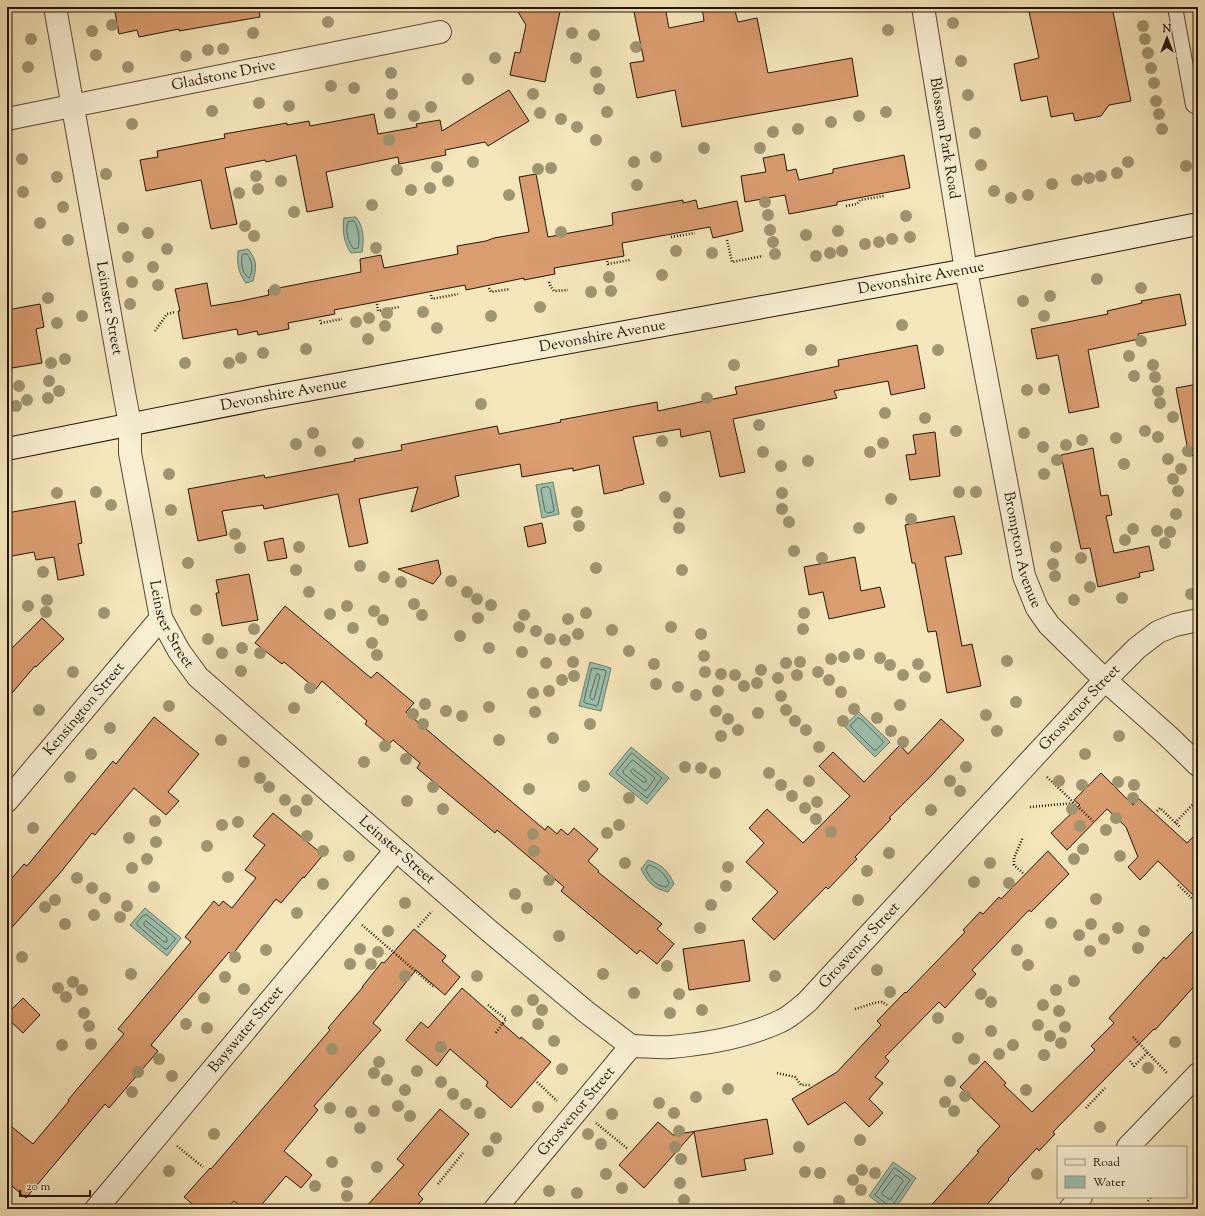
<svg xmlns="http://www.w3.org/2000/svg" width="1205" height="1216" font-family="'Sorts Mill Goudy',serif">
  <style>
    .water { fill: #9cc0ae; stroke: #6c7b6a }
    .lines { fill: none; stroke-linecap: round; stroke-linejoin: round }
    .shore { stroke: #606a5a; stroke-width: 1 }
    .building { fill: #da9d70; stroke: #251405 }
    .lane-casing { stroke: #594832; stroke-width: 16 }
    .street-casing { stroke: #594832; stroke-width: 24 }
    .secondary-casing { stroke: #251405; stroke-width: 24 }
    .path { stroke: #251405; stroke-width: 2.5; stroke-dasharray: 1 2; stroke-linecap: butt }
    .lane { stroke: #f8efd3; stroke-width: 14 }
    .street { stroke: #f8efd3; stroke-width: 22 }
    .secondary { stroke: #f8efd3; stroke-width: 22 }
    .tree { fill: #a09571 }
    .labels { text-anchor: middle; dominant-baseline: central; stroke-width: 4; stroke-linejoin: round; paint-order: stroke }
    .street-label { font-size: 15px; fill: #251405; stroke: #f8efd3 }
  </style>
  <rect width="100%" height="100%" fill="#f5e6bb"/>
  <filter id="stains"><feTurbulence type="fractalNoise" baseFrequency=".005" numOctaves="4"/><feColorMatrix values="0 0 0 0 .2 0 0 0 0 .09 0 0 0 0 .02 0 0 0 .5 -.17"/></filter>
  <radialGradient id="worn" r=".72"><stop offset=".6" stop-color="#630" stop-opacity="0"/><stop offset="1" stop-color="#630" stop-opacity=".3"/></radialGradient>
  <!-- water -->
  <path class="water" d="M356,217c8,10 8,23 6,35l-11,1c-7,-10 -9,-22 -7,-35z
    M248,249c9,11 9,18 5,32l-7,2c-8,-11 -9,-18 -8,-32z
    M553,482l6,32 -17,4 -6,-33z
    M590,662l21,6 -10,43 -22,-5z
    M859,712l31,30 -15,15 -31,-31z
    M631,747l38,31 -22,26 -38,-30z
    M648,860c14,5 20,10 26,24l-6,8c-15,-4 -20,-9 -27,-23z
    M145,908l36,30 -14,18 -37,-31z
    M893,1162l23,16 -21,31h-8l-18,-13z"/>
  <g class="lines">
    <!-- shore -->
    <path class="shore" d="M354,221c5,7 6,19 4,27l-4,1c-6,-6 -9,-19 -6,-27z
      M243,254h4c5,7 7,17 2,24 -7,-5 -8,-14 -7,-22z
      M548,487l2,2 4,21 -1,2 -6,1 -2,-2 -4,-21 1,-2z
      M592,668l13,2 1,2 -8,32 -1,2 -12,-3 -1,-1z
      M597,674h2l1,2 -6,23 -2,1 -2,-3z
      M858,718l3,1 22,22v2l-7,7h-2l-23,-23v-2z
      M632,753l30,25 -15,20 -31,-25z
      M633,760l22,18 -9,13 -2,-1 -21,-17v-2z
      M633,769l13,10v3h-3l-11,-9 -1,-2z
      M649,865c10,3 16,9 20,18l-2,4c-10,0 -17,-8 -21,-17z
      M144,915h3l28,23v2l-8,9h-2l-28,-24v-2z
      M146,921l21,17v4h-3l-20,-17v-2z
      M895,1168l15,12 -18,26 -2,1 -15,-12 18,-26z
      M896,1175l6,4 1,2 -12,18h-2l-6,-4 -1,-2z"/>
  </g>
  <!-- building -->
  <path class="building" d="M114,7h145l1,10 -81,14v-2l-40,8 -2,-7 -18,4z
    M515,7h46l-16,75 -35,-7 5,-23 5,1 6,-28z
    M633,7h32l4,21 35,-7 -2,-14h32l4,15 19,-4 11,55 84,-15 6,38 -176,31 -7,-37 -38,8 -7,-35 14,-2z
    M1028,7h84l19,94 -22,4 -8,11 -26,5 -2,-8 -22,4 -4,-21 -26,5 -7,-37 25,-6z
    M509,90l20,31 -41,25 -3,-4 -40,8 1,5 -47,9 -1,-7 -72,15 7,35 -26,5 -11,-57 -30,7 -1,-2 -40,8 12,56 -26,5 -10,-49 -55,11 -6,-31 18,-3 -1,-6 68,-13 -1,-4 63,-11v2l22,-4 1,5 64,-12 4,20 39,-7 -1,-3 24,-4 2,11z
    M784,154l3,17 9,-2 3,11 34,-7v-4l71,-14 6,33 -73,14v3l-48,9 -4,-19 -40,7 -4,-26 25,-4 -3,-14z
    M536,174l12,63 65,-12 -1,-12 71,-13v3l13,-3 2,9 39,-8 6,30 -30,7 -3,-11 -88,16 2,13 -70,12 1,6 -31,6v-2l-58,12 -1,-5 -131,25 1,4 -47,9 1,6 -31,6 -1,-4 -19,4 -1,-6 -54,10 -5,-28h2l-5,-22 32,-6 4,23 30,-5 28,-6 -1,-5 93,-18 -1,-13 21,-4 3,13 74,-14 -1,-8 29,-5 8,-3 35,-6 -10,-55z
    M1180,294l6,31 -48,9 1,5 -51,11 11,57 -30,6 -11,-58 -21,4 -6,-30 77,-15 -1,-3 35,-8 -1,-2z
    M40,304l4,23 -8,2 6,34 -30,5 -5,-31v-27z
    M917,345l8,43 -34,7 -3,-14 -54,10 3,7 -104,21 12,53 -25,5 -10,-46 -29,6 -1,-8 -47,8 11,47 -21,5v1l-19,4 -5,-29 -26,6v-3l-51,9 -2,-13 -65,12 4,20 -48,16 7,-25 -59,12 9,44 -19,4 -11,-53 -74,15 -1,-4 -41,6 5,24 -29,6 -10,-52 76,-14 1,3 90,-17 -1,-2 48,-9 -1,-5 96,-19 2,8 62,-12 -1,-2 97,-18 1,9 79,-17 -2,-7 104,-21 -1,-6z
    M1198,384v71l-9,1 -13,-68z
    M935,432l5,44 -30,4 -4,-25 10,-1 -3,-19z
    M1093,448l8,48 7,-1 4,20 -6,1 8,37 35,-7 5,24 -15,3 1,4 -42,10 -8,-39 -9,1 -20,-94z
    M75,501l7,42 -4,1 6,31 -26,5 -4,-23 -18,3 -2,-8 -27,5v-44z
    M954,516l8,38 -17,3 17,89 10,-2 9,42 -34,7 -11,-62 -8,1 -13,-69h-3l-7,-38z
    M542,523l4,20 -18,4 -4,-20z
    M283,538l4,20 -19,3 -4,-19z
    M855,557l6,34 19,-4 5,20 -56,12 -6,-27 -14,3 -5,-28z
    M438,560l3,14 -8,10 -35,-15z
    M249,574l9,46 -36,6 -6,-33h3l-3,-13z
    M285,606l86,72 6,-6 37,31 -8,9 139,118 3,-4 9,8 4,-5 7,6 6,-7 24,21 -10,12 11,10 -1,1 64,52 -5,5 17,15 -17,20 -17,-14 -3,4 -76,-63 3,-4 -22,-19 -45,-38 -2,3 -78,-65 3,-5 -27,-23 -4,4 -24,-20 2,-3 -45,-40 -6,8 -32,-27 -2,2 -27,-21z
    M42,618l22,21 -28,28 -1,-1 -28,33v-46z
    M154,717l45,37 -31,38 11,9 -13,14 -32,-27 -39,47 -3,-2 -32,40 -53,60v-49l17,-20 3,2 86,-105 3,3z
    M941,719l23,21 -33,36 -42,42 2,1 -36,38 2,2 -29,30 -2,-2 -52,53 -22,-21 26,-27 -32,-30 18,-19 -15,-15 18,-19 36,34 47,-47 -31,-30 14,-14 31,30 36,-37 8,9z
    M1101,773l32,32 6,-6 48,44 11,-11v68l-40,-39 -18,19 -12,-13 10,-10 -12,-30 -19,-18 -40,41 -16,-17 29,-28 -6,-5z
    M273,813l50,42 -19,23 -1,-1 -22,26 -5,-4 -44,56 -3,-3 -78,93 7,6 -49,57 -4,-4 -79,94 -19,-16v-59l26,21 36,-43 -1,-1 56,-66 -6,-5 73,-87 -6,-5 29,-36 5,5 4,-5 9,7 24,-30 -11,-8 20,-25 -12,-9z
    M1048,851l21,23 -38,38 -2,-2 -57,60 4,4 -31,34 -6,-6 -54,55 4,4 -14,16 8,6 -14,16 14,14 -14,14 -24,-25 -37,23 -16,-26 45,-27 44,-47 -4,-4 28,-29 1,1 59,-61 -2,-2 17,-18 3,2 16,-17 2,2z
    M1198,926v56l-43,48 -1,-1 -101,103 2,2 -16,17 -2,-3 -29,31 1,1 -26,29h-55l51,-57 -2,-1 23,-25 -40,-39 25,-26 21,22 -2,2 28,27 63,-62 -4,-4 23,-23 -5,-5 55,-61 2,2z
    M414,929l32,27 -4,5 18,16 -15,18 -29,-25 -43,53 8,7 -67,76 4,4 -34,41 28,24 -11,13 -15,-12 -28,33h-15l-9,-8 -8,8h-28l-14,-12 26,-29 1,1 119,-139 -2,-2 35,-41h-1l20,-25 2,1z
    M744,940l6,41 -61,9 -6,-41z
    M462,988l58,51 1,-2 30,25 -40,46 -25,-22 2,-4 -38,-33 -13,17 -31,-26 15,-18 7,6z
    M23,998l17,17 -17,18 -16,-15v-4z
    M440,1109l29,25 -51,60 5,5 -9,10h-50l40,-44 -7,-6z
    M767,1119l6,35 -29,5 2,11 -44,7 -8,-45 -50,56 -25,-23 39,-43 15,13z"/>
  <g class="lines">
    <defs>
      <path id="lane" d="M1175,7l18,98 5,3"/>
      <g id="street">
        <path id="s1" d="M55,7l70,391 5,26v29l31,165 18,33 19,26 289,252 98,82 46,35"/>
        <path id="s2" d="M923,7l43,263 58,306 13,32 12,17 56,55 63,56 30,29"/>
        <path id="s3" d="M7,119l433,-87"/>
        <path id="s4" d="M7,801l154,-183"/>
        <path id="s5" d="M631,1046c13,0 27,2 40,1 35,-3 78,-11 110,-26 10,-5 19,-13 27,-20l297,-321 32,-32 21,-16 17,-7 23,-5"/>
        <path d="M1128,1147l70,-73"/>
        <path id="s6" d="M96,1209l300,-359"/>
        <path id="s7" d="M495,1209l136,-163"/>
        <path d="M1070,1209l11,-12"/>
      </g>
      <g id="secondary">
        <path id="s8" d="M7,449l256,-51 703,-128 232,-46"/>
      </g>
    </defs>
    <!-- lane casing -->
    <use href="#lane" class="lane-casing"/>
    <!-- street casing -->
    <use href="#street" class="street-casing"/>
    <!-- secondary casing -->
    <use href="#secondary" class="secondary-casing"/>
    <!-- path -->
    <path class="path" d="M846,206l11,-2 3,-4 24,-4
      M671,237l24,-4
      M727,240l5,22 31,-6
      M607,261l1,3 22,-4
      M549,282l2,5 3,4 14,-1
      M489,288l2,4 19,-3
      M431,295l1,4 26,-5
      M377,304l1,7 21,-4
      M320,320l1,3 21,-4
      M155,331l12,-17 8,-2
      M1047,777l46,44
      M1030,807l44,-4
      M1157,811l3,-3 20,19
      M1175,823l23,-24
      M1023,873l-9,-8v-7l9,-21
      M1178,885l18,17 2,-3
      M362,925l72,62
      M418,927l14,-16
      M488,1005l18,14 -11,15
      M855,1009c9,-2 18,-7 27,-7l5,3
      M1133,1037l34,36
      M1130,1061l4,5 14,-14
      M777,1073l18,4 6,8h9
      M537,1082l20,19
      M1086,1108l19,-20
      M596,1123l32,26
      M177,1146l26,21
      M438,1184l25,-31
      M1148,1201l3,-4"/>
    <!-- lane -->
    <use href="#lane" class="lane"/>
    <!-- street -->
    <use href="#street" class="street"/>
    <!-- secondary -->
    <use href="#secondary" class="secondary"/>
  </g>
  <!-- trees -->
  <g class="tree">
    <circle cx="328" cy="22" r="6"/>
    <circle cx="953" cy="23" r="6"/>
    <circle cx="112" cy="25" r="6"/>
    <circle cx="1143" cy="26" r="6"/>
    <circle cx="888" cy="30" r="6"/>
    <circle cx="92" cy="31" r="6"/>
    <circle cx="253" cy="33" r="6"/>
    <circle cx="572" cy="33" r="6"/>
    <circle cx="594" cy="35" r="6"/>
    <circle cx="31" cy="39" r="6"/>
    <circle cx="1145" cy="39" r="6"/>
    <circle cx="636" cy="47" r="6"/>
    <circle cx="223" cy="49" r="6"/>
    <circle cx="208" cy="50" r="6"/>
    <circle cx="1148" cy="53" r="6"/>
    <circle cx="96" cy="55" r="6"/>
    <circle cx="186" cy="56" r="6"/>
    <circle cx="495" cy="58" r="6"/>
    <circle cx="576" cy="58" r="6"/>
    <circle cx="961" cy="61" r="6"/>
    <circle cx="28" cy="67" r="6"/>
    <circle cx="128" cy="67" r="6"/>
    <circle cx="1151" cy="68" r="6"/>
    <circle cx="596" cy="72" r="6"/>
    <circle cx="391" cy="73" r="6"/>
    <circle cx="468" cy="79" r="6"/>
    <circle cx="1154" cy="83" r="6"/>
    <circle cx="331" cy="86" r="6"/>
    <circle cx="354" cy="88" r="6"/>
    <circle cx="599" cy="89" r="6"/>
    <circle cx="392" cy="94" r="6"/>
    <circle cx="533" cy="94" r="6"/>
    <circle cx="968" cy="95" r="6"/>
    <circle cx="1156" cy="101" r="6"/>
    <circle cx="259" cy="103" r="6"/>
    <circle cx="289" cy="106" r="6"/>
    <circle cx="431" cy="107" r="6"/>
    <circle cx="212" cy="111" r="6"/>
    <circle cx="607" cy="112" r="6"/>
    <circle cx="886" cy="112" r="6"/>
    <circle cx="390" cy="113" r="6"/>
    <circle cx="540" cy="113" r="6"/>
    <circle cx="1159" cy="114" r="6"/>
    <circle cx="414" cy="116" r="6"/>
    <circle cx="859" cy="116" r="6"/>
    <circle cx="561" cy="119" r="6"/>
    <circle cx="831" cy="122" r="6"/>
    <circle cx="132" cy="124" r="6"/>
    <circle cx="577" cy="127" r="6"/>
    <circle cx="798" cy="129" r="6"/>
    <circle cx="1162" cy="129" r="6"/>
    <circle cx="773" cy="132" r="6"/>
    <circle cx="975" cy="133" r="6"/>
    <circle cx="389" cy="140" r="6"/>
    <circle cx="596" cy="140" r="6"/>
    <circle cx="704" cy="148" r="6"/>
    <circle cx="760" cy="148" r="6"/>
    <circle cx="656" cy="157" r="6"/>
    <circle cx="22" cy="159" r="6"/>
    <circle cx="473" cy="162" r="6"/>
    <circle cx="634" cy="162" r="6"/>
    <circle cx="1128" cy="162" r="6"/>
    <circle cx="981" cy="165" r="6"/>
    <circle cx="1186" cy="166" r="6"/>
    <circle cx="437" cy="167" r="6"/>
    <circle cx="551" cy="168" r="6"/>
    <circle cx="538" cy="169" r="6"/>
    <circle cx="397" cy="170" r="6"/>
    <circle cx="1117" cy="173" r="6"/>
    <circle cx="106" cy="174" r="6"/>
    <circle cx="256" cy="176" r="6"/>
    <circle cx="1101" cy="176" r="6"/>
    <circle cx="57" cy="177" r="6"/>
    <circle cx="1089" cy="178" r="6"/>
    <circle cx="1077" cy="180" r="6"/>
    <circle cx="281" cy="181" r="6"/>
    <circle cx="448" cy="181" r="6"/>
    <circle cx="1052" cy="184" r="6"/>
    <circle cx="637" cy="185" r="6"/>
    <circle cx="430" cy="188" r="6"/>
    <circle cx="258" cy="189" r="6"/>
    <circle cx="411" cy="190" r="6"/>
    <circle cx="994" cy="191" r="6"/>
    <circle cx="23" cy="192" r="6"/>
    <circle cx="239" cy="193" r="6"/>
    <circle cx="509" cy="195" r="6"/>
    <circle cx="1028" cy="195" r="6"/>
    <circle cx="1011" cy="198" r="6"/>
    <circle cx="765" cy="202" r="6"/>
    <circle cx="372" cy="205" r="6"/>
    <circle cx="63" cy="207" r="6"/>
    <circle cx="294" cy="212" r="6"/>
    <circle cx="768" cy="215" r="6"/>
    <circle cx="906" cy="216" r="6"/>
    <circle cx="40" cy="223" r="6"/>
    <circle cx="245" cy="226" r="6"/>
    <circle cx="123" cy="228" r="6"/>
    <circle cx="770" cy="230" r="6"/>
    <circle cx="838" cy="231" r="6"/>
    <circle cx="561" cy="232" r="6"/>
    <circle cx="148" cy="233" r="6"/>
    <circle cx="806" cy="235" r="6"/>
    <circle cx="254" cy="236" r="6"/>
    <circle cx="910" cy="237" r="6"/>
    <circle cx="892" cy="239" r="6"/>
    <circle cx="68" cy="240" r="6"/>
    <circle cx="773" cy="242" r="6"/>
    <circle cx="879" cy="242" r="6"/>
    <circle cx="865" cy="244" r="6"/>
    <circle cx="376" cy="248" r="6"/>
    <circle cx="167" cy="249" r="6"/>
    <circle cx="676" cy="251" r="6"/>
    <circle cx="842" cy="251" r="6"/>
    <circle cx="712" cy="253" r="6"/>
    <circle cx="830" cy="253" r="6"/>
    <circle cx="775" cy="254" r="6"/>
    <circle cx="816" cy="256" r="6"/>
    <circle cx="128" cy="257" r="6"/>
    <circle cx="153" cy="267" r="6"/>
    <circle cx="662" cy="275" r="6"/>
    <circle cx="609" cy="277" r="6"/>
    <circle cx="1097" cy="279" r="6"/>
    <circle cx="132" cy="282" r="6"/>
    <circle cx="158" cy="285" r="6"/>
    <circle cx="1141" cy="288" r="6"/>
    <circle cx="275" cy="290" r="6"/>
    <circle cx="611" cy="291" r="6"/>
    <circle cx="591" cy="292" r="6"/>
    <circle cx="1050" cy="296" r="6"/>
    <circle cx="48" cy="298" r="6"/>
    <circle cx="1023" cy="301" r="6"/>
    <circle cx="130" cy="304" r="6"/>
    <circle cx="540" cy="307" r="6"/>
    <circle cx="423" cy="312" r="6"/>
    <circle cx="387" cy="313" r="6"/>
    <circle cx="82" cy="316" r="6"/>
    <circle cx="491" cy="316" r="6"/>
    <circle cx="1044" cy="316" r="6"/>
    <circle cx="369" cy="318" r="6"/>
    <circle cx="356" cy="322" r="6"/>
    <circle cx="57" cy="323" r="6"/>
    <circle cx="902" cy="325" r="6"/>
    <circle cx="385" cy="326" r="6"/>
    <circle cx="437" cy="328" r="6"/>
    <circle cx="368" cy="339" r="6"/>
    <circle cx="1141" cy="341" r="6"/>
    <circle cx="306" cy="349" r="6"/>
    <circle cx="811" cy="350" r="6"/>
    <circle cx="938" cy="350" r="6"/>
    <circle cx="263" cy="353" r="6"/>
    <circle cx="1129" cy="356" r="6"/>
    <circle cx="241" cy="358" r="6"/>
    <circle cx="65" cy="359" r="6"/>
    <circle cx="51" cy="363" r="6"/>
    <circle cx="185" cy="363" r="6"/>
    <circle cx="229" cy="363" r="6"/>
    <circle cx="734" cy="365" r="6"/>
    <circle cx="1153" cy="365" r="6"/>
    <circle cx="1134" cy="376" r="6"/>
    <circle cx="1155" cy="377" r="6"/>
    <circle cx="49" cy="381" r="6"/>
    <circle cx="19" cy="386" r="6"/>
    <circle cx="1044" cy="389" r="6"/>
    <circle cx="1027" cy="390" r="6"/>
    <circle cx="59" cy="391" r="6"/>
    <circle cx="1158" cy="391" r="6"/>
    <circle cx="48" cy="398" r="6"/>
    <circle cx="707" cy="398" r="6"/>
    <circle cx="27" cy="400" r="6"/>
    <circle cx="1160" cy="403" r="6"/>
    <circle cx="481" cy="404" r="6"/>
    <circle cx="16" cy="406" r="6"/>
    <circle cx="885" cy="413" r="6"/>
    <circle cx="1173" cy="417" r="6"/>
    <circle cx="925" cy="418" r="6"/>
    <circle cx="759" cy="425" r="6"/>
    <circle cx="956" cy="431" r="6"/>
    <circle cx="1145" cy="431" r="6"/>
    <circle cx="313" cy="433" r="6"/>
    <circle cx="1024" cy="433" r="6"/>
    <circle cx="1158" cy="437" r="6"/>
    <circle cx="1116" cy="438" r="6"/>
    <circle cx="1082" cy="440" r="6"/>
    <circle cx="662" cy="441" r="6"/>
    <circle cx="358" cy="443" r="6"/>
    <circle cx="883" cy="443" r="6"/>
    <circle cx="296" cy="444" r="6"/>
    <circle cx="1066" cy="445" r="6"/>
    <circle cx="1043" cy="447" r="6"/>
    <circle cx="320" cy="451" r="6"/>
    <circle cx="1188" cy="451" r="6"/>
    <circle cx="763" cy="452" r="6"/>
    <circle cx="870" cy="452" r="6"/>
    <circle cx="1168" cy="459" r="6"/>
    <circle cx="1057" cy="460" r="6"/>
    <circle cx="808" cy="461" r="6"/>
    <circle cx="1124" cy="464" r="6"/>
    <circle cx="781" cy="466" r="6"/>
    <circle cx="1181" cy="469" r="6"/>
    <circle cx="169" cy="474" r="6"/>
    <circle cx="1044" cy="474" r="6"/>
    <circle cx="1173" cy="479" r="6"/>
    <circle cx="1178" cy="491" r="6"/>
    <circle cx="96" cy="492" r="6"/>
    <circle cx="959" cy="492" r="6"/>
    <circle cx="976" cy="492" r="6"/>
    <circle cx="57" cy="493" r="6"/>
    <circle cx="782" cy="493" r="6"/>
    <circle cx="665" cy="497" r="6"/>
    <circle cx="891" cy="499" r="6"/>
    <circle cx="111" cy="505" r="6"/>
    <circle cx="782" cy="509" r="6"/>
    <circle cx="171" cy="510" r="6"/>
    <circle cx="577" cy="512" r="6"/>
    <circle cx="679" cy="513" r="6"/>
    <circle cx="1176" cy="514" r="6"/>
    <circle cx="911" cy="519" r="6"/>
    <circle cx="789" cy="522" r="6"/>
    <circle cx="579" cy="526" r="6"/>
    <circle cx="679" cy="528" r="6"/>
    <circle cx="859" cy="528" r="6"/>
    <circle cx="1133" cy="529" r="6"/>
    <circle cx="1157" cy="531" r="6"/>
    <circle cx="1170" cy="532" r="6"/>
    <circle cx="235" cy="534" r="6"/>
    <circle cx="1125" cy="540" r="6"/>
    <circle cx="1165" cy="543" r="6"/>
    <circle cx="299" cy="547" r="6"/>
    <circle cx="1056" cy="547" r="6"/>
    <circle cx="240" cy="548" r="6"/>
    <circle cx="794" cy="551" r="6"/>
    <circle cx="822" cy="558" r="6"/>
    <circle cx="1081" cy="558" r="6"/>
    <circle cx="188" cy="563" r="6"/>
    <circle cx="1053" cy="564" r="6"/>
    <circle cx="360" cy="566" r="6"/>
    <circle cx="596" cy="568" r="6"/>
    <circle cx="296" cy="570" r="6"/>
    <circle cx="682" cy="570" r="6"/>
    <circle cx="43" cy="572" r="6"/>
    <circle cx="1055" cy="576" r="6"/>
    <circle cx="384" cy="577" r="6"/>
    <circle cx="451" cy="581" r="6"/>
    <circle cx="401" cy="582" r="6"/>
    <circle cx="1090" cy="587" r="6"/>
    <circle cx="309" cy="592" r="6"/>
    <circle cx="467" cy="592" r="6"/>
    <circle cx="1191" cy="594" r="6"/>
    <circle cx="1122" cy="598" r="6"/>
    <circle cx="477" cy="599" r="6"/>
    <circle cx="47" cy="600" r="6"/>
    <circle cx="1074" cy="600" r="6"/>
    <circle cx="414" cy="604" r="6"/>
    <circle cx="491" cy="605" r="6"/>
    <circle cx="28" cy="606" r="6"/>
    <circle cx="347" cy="606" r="6"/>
    <circle cx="196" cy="610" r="6"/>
    <circle cx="374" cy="611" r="6"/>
    <circle cx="46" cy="612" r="6"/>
    <circle cx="104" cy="613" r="6"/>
    <circle cx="586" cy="613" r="6"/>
    <circle cx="804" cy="613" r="6"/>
    <circle cx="330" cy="614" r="6"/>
    <circle cx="422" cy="615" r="6"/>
    <circle cx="524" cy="615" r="6"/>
    <circle cx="478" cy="618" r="6"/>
    <circle cx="568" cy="619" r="6"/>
    <circle cx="383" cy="620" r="6"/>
    <circle cx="519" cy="627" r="6"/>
    <circle cx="671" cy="627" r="6"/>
    <circle cx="353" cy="628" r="6"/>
    <circle cx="254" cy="629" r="6"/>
    <circle cx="803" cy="629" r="6"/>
    <circle cx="612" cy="630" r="6"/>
    <circle cx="536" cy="631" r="6"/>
    <circle cx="578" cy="634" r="6"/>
    <circle cx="701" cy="634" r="6"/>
    <circle cx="460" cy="636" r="6"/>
    <circle cx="208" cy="639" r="6"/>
    <circle cx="550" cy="639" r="6"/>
    <circle cx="565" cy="640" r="6"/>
    <circle cx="372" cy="643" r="6"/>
    <circle cx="242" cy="648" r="6"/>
    <circle cx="489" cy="648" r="6"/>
    <circle cx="629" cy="651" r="6"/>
    <circle cx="522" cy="652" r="6"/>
    <circle cx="222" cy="653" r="6"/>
    <circle cx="260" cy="653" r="6"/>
    <circle cx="859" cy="654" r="6"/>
    <circle cx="377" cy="655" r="6"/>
    <circle cx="704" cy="656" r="6"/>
    <circle cx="844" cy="657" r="6"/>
    <circle cx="880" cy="658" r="6"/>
    <circle cx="831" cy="659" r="6"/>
    <circle cx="1007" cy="661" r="6"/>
    <circle cx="573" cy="662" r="6"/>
    <circle cx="800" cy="662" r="6"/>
    <circle cx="546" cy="663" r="6"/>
    <circle cx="786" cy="663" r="6"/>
    <circle cx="654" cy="664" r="6"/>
    <circle cx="918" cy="664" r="6"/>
    <circle cx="890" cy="665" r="6"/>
    <circle cx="761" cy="670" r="6"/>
    <circle cx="241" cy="671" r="6"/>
    <circle cx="73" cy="672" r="6"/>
    <circle cx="705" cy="672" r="6"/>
    <circle cx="818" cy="672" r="6"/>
    <circle cx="721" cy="674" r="6"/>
    <circle cx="735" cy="675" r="6"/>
    <circle cx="797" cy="675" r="6"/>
    <circle cx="903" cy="675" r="6"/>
    <circle cx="574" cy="676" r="6"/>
    <circle cx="925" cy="677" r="6"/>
    <circle cx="778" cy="678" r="6"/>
    <circle cx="562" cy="680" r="6"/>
    <circle cx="829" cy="680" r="6"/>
    <circle cx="757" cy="683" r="6"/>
    <circle cx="656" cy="684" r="6"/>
    <circle cx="744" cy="686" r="6"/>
    <circle cx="678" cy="687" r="6"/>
    <circle cx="310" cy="688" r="6"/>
    <circle cx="549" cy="691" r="6"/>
    <circle cx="718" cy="691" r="6"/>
    <circle cx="841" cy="692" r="6"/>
    <circle cx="533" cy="693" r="6"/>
    <circle cx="696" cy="695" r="6"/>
    <circle cx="781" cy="696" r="6"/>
    <circle cx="1016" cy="702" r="6"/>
    <circle cx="425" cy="704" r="6"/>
    <circle cx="900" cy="705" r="6"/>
    <circle cx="169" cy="706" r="6"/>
    <circle cx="489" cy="707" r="6"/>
    <circle cx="294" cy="708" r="6"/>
    <circle cx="854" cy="709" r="6"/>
    <circle cx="39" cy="710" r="6"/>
    <circle cx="786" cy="710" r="6"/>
    <circle cx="446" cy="711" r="6"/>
    <circle cx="716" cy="711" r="6"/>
    <circle cx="535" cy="712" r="6"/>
    <circle cx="758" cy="713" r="6"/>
    <circle cx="413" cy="714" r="6"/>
    <circle cx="986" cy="715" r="6"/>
    <circle cx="462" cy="716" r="6"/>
    <circle cx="877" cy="718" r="6"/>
    <circle cx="728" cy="719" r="6"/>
    <circle cx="795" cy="721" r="6"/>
    <circle cx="843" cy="721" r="6"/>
    <circle cx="423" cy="724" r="6"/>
    <circle cx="590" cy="724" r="6"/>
    <circle cx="110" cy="728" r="6"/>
    <circle cx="738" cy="730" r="6"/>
    <circle cx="806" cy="730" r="6"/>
    <circle cx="891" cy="731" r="6"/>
    <circle cx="997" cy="731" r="6"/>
    <circle cx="721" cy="736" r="6"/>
    <circle cx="1119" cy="736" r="6"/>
    <circle cx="553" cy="738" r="6"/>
    <circle cx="221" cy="740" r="6"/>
    <circle cx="499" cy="740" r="6"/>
    <circle cx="903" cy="742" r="6"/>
    <circle cx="385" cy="746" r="6"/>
    <circle cx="819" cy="747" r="6"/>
    <circle cx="91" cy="754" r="6"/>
    <circle cx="1085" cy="754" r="6"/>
    <circle cx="406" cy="759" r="6"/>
    <circle cx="244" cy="762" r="6"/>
    <circle cx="364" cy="762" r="6"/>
    <circle cx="685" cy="767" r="6"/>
    <circle cx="966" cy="767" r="6"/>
    <circle cx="701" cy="768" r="6"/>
    <circle cx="715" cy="773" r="6"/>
    <circle cx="769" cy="773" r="6"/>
    <circle cx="70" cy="777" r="6"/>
    <circle cx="260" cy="778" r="6"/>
    <circle cx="809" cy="781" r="6"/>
    <circle cx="950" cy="781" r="6"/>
    <circle cx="1059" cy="781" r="6"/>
    <circle cx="1118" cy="782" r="6"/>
    <circle cx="781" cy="785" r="6"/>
    <circle cx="1082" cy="785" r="6"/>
    <circle cx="1134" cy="785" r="6"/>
    <circle cx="584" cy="786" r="6"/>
    <circle cx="269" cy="787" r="6"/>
    <circle cx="433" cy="787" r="6"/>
    <circle cx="529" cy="789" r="6"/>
    <circle cx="960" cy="791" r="6"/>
    <circle cx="792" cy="796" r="6"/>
    <circle cx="629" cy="798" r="6"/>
    <circle cx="1133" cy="798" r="6"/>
    <circle cx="285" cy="800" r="6"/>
    <circle cx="307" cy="800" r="6"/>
    <circle cx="407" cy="801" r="6"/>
    <circle cx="817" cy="802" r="6"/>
    <circle cx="805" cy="808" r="6"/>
    <circle cx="443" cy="809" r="6"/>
    <circle cx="1072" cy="809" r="6"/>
    <circle cx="931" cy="810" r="6"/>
    <circle cx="296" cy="811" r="6"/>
    <circle cx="1116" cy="818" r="6"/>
    <circle cx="816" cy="819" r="6"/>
    <circle cx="155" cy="821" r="6"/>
    <circle cx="238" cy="822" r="6"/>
    <circle cx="222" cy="825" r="6"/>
    <circle cx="619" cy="825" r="6"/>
    <circle cx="1080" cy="826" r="6"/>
    <circle cx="33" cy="828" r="6"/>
    <circle cx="1106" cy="830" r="6"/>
    <circle cx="831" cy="832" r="6"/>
    <circle cx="607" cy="833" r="6"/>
    <circle cx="533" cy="834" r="6"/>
    <circle cx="307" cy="836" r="6"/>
    <circle cx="129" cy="838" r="6"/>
    <circle cx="156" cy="842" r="6"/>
    <circle cx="207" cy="846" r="6"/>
    <circle cx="1083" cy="849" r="6"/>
    <circle cx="323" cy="851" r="6"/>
    <circle cx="534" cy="851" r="6"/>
    <circle cx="889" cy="853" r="6"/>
    <circle cx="349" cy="856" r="6"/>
    <circle cx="1120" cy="856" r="6"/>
    <circle cx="147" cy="859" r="6"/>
    <circle cx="1074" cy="859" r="6"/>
    <circle cx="625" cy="863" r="6"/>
    <circle cx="990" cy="863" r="6"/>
    <circle cx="728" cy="867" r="6"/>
    <circle cx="132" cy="868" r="6"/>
    <circle cx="867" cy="871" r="6"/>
    <circle cx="228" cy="877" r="6"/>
    <circle cx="77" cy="878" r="6"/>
    <circle cx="549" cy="880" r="6"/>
    <circle cx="974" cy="882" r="6"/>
    <circle cx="1009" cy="883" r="6"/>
    <circle cx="323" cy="884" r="6"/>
    <circle cx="726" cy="886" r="6"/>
    <circle cx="154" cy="887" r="6"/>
    <circle cx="92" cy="888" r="6"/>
    <circle cx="515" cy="894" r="6"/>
    <circle cx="105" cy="898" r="6"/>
    <circle cx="1096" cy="899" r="6"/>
    <circle cx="55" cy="900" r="6"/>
    <circle cx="858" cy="900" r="6"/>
    <circle cx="405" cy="903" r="6"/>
    <circle cx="711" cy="905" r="6"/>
    <circle cx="127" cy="906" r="6"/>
    <circle cx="45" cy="907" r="6"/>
    <circle cx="527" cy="908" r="6"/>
    <circle cx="297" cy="913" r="6"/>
    <circle cx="94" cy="915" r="6"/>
    <circle cx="120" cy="917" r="6"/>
    <circle cx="1051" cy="923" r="6"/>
    <circle cx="65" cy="924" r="6"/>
    <circle cx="1091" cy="924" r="6"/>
    <circle cx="700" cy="928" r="6"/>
    <circle cx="1118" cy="928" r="6"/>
    <circle cx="388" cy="931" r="6"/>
    <circle cx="1144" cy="931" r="6"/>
    <circle cx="1079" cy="935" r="6"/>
    <circle cx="559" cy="936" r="6"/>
    <circle cx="1104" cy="939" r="6"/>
    <circle cx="1138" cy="948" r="6"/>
    <circle cx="360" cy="949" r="6"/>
    <circle cx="266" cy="950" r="6"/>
    <circle cx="1017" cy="950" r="6"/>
    <circle cx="1090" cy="951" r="6"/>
    <circle cx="378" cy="952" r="6"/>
    <circle cx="22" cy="957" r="6"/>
    <circle cx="235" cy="957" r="6"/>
    <circle cx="350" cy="964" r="6"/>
    <circle cx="371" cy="964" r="6"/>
    <circle cx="1028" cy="965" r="6"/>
    <circle cx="667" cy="966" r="6"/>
    <circle cx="877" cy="970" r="6"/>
    <circle cx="131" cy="974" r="6"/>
    <circle cx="603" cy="974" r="6"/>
    <circle cx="405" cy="976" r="6"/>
    <circle cx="477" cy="976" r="6"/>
    <circle cx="775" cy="976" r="6"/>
    <circle cx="225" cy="977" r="6"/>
    <circle cx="1074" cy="981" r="6"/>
    <circle cx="73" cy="982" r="6"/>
    <circle cx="58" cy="988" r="6"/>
    <circle cx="244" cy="989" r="6"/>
    <circle cx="82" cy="990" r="6"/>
    <circle cx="1056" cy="990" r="6"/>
    <circle cx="890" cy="992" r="6"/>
    <circle cx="634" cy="993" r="6"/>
    <circle cx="679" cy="994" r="6"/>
    <circle cx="981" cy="994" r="6"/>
    <circle cx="66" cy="997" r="6"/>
    <circle cx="204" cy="998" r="6"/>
    <circle cx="533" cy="1000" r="6"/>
    <circle cx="991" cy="1002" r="6"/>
    <circle cx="1043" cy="1005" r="6"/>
    <circle cx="542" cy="1010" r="6"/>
    <circle cx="702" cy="1010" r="6"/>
    <circle cx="517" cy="1011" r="6"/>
    <circle cx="1059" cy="1011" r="6"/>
    <circle cx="84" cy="1013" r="6"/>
    <circle cx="670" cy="1013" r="6"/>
    <circle cx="938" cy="1018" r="6"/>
    <circle cx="186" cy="1024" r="6"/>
    <circle cx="538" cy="1024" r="6"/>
    <circle cx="1038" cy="1025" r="6"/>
    <circle cx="89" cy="1026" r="6"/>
    <circle cx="1065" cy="1027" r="6"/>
    <circle cx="207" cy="1028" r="6"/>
    <circle cx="991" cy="1031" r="6"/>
    <circle cx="1050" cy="1036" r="6"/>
    <circle cx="958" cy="1038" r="6"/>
    <circle cx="554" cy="1041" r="6"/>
    <circle cx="1175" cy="1042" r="6"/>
    <circle cx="1061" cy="1043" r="6"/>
    <circle cx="91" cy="1044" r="6"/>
    <circle cx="62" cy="1045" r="6"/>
    <circle cx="1013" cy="1045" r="6"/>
    <circle cx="441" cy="1047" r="6"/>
    <circle cx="332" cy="1049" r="6"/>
    <circle cx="999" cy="1054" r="6"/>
    <circle cx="1044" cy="1055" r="6"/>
    <circle cx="159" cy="1059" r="6"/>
    <circle cx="974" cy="1059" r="6"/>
    <circle cx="379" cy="1062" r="6"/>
    <circle cx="1148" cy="1068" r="6"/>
    <circle cx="562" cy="1069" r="6"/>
    <circle cx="417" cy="1071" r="6"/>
    <circle cx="138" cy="1072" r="6"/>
    <circle cx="374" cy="1073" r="6"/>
    <circle cx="172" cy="1076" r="6"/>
    <circle cx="387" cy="1080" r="6"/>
    <circle cx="950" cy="1081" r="6"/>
    <circle cx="441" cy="1082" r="6"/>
    <circle cx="728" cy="1089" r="6"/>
    <circle cx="405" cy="1090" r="6"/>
    <circle cx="1026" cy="1090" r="6"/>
    <circle cx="132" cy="1092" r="6"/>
    <circle cx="453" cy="1094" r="6"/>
    <circle cx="965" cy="1096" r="6"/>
    <circle cx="696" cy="1097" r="6"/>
    <circle cx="945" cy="1102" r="6"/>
    <circle cx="659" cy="1103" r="6"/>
    <circle cx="466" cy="1104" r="6"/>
    <circle cx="398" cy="1106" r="6"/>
    <circle cx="538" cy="1107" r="6"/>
    <circle cx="330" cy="1108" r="6"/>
    <circle cx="374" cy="1111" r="6"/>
    <circle cx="954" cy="1111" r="6"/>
    <circle cx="351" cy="1112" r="6"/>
    <circle cx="480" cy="1113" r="6"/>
    <circle cx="674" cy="1113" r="6"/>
    <circle cx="612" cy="1114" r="6"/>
    <circle cx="410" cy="1116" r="6"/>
    <circle cx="1100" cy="1127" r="6"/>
    <circle cx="360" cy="1128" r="6"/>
    <circle cx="679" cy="1131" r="6"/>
    <circle cx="214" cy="1134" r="6"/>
    <circle cx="588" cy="1134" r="6"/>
    <circle cx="496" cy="1138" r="6"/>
    <circle cx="860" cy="1140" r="6"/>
    <circle cx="601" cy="1144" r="6"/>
    <circle cx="675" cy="1147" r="6"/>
    <circle cx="799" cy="1147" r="6"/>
    <circle cx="488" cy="1151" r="6"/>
    <circle cx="681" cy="1159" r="6"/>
    <circle cx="332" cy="1162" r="6"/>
    <circle cx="377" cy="1167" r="6"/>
    <circle cx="862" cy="1170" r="6"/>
    <circle cx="169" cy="1171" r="6"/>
    <circle cx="805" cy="1172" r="6"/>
    <circle cx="820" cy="1173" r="6"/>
    <circle cx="875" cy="1173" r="6"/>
    <circle cx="606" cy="1174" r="6"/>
    <circle cx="1037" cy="1174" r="6"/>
    <circle cx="853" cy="1180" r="6"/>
    <circle cx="347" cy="1182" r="6"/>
    <circle cx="680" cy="1183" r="6"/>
    <circle cx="315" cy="1186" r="6"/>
    <circle cx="622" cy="1188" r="6"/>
    <circle cx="861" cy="1190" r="6"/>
    <circle cx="549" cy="1191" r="6"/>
    <circle cx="577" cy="1193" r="6"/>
    <circle cx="347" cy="1196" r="6"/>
    <circle cx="684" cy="1200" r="6"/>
    <circle cx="839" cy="1201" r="6"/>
  </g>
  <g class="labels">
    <!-- street labels -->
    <g class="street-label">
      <text stroke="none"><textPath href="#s3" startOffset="221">Gladstone Drive</textPath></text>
      <text stroke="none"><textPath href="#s2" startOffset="133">Blossom Park Road</textPath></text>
      <text stroke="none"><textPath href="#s8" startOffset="930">Devonshire Avenue</textPath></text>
      <text stroke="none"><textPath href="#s1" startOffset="306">Leinster Street</textPath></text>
      <text stroke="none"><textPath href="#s8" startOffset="606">Devonshire Avenue</textPath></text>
      <text stroke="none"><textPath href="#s8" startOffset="282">Devonshire Avenue</textPath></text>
      <text stroke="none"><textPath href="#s2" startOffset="552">Brompton Avenue</textPath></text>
      <text stroke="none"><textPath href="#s1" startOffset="630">Leinster Street</textPath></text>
      <text stroke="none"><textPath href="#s5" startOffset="587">Grosvenor Street</textPath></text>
      <text stroke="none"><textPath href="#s4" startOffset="120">Kensington Street</textPath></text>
      <text stroke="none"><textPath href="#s1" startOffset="954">Leinster Street</textPath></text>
      <text stroke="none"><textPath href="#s5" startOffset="263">Grosvenor Street</textPath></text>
      <text stroke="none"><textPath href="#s6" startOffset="234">Bayswater Street</textPath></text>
      <text stroke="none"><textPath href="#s7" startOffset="127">Grosvenor Street</textPath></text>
    </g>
  </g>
  <!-- margin -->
  <rect width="1205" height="1216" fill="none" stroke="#f5e6bb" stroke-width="24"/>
  <rect x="8" y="8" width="1189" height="1200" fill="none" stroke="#251405" stroke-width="2"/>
  <rect x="12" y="12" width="1181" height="1192" fill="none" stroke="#251405"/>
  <!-- legend -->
  <rect x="1057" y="1146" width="130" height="52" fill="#f8efd3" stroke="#a49781"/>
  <rect x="1065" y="1159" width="20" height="6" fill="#f8efd3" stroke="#a49781"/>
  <text x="1093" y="1166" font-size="12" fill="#251405">Road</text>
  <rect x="1065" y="1176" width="20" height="12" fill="#9cc0ae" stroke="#a49781"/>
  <text x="1093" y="1186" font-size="12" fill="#251405">Water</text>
  <!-- north arrow -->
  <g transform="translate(1167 38)" stroke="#f8efd3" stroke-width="3" paint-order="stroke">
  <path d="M0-3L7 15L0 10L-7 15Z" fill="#251405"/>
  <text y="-6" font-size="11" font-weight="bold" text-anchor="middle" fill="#251405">N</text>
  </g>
  <!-- scale -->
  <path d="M20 1190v6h70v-6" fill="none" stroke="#251405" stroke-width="2"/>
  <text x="26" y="1190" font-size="12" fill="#251405" stroke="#f8efd3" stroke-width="3" paint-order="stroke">20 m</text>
  <rect width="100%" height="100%" filter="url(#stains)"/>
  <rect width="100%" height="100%" fill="url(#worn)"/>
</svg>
